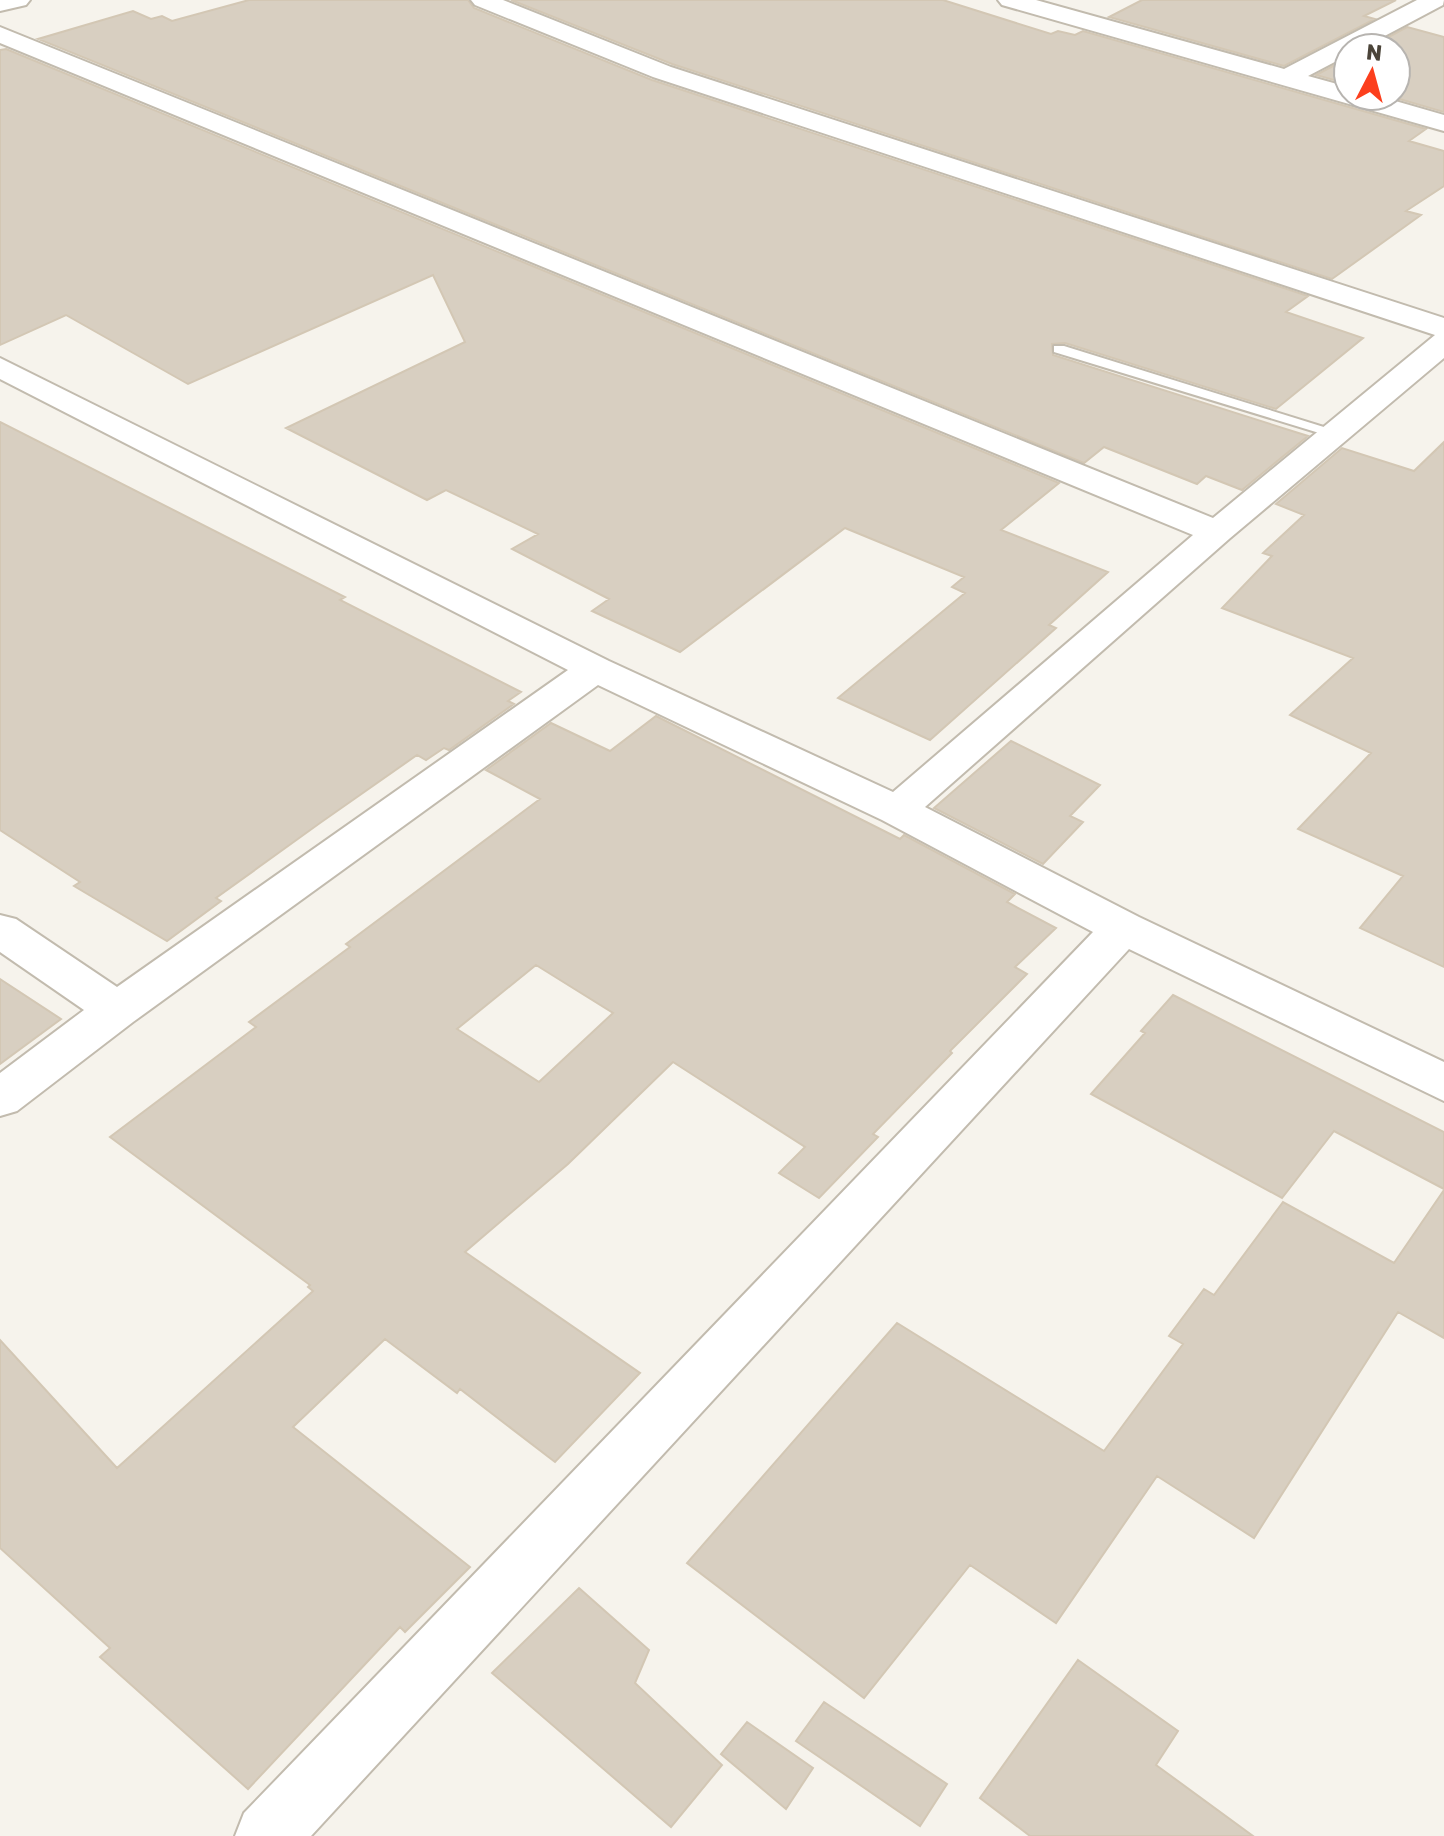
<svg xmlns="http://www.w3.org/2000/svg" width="1444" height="1836" font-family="Rubik,sans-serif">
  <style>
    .building { fill: #d8cfc1; stroke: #d3c7b4; stroke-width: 2; fill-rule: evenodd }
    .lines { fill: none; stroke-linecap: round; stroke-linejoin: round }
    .lane-casing { stroke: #c2bbae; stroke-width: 4 }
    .street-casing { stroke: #c2bbae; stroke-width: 4 }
    .lane { fill: #fff; fill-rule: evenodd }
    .street { fill: #fff; fill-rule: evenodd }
  </style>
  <rect width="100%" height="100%" fill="#f6f3ec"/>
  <!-- building -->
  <path class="building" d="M249,0h219l6,8 178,72 656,216 -22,16 77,26 -87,71 -211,-66 -13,1 1,11 255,81 -66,54 -36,-14 -9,8 -93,-37 -20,16 -1046,-424 95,-28 18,8 11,-3 10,5z
    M511,0h432l108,34 7,-3 17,4 8,-4 343,98 -17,12 35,10v35l-38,25 15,4 -89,64 -660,-215z
    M1142,0h254l-32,16 11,3 -91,47 -175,-49z
    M1407,27l37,10v75l-55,-16h7v-48h-28z
    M6,49l1053,434 -58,47 107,42 -59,53 7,3 -126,112 -92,-42 127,-105 -13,-6 12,-10 -119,-49 -165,124 -88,-41 17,-12 -97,-50 26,-15 -92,-44 -19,10 -141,-72 179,-86 -32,-67 -245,109 -122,-69 -66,30v-295z
    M1348,58v26l-32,-9z
    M0,422l345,175 -5,3 181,92 -13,9 6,3 -65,46 -5,-2 -18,12 -9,-5 -97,68 -104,75 5,3 -54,40 -93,-55 6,-4 -80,-52z
    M1444,442v525l-84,-39 43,-52 -105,-47 73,-76 -81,-38 63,-57 -131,-50 50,-52 -9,-3 41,-38 -28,-11 66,-56 72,23z
    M656,716l244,123 4,-4 111,59 -8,8 49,26 -41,39 12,7 -77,77 2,2 -79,81 5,3 -59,61 -40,-25 26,-26 -132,-85 -105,102 -103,88 175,121 -85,89 -95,-73 -3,4 -72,-54 -92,88 177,140 -65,65 -5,-5 -152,162 -148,-132 10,-9 -110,-100v-208l117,128 196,-177 -5,-4 2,-2 -200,-148 146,-110 -7,-5 101,-75 -4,-3 194,-145 -54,-29 65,-47 59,28zM536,965l77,48 -74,69 -82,-53z
    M1011,741l89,44 -30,31 13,6 -40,42 -109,-56z
    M0,979l61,40 -61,45z
    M1173,995l271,137v57l-110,-58 -52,67 -191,-104 54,-61 -4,-2z
    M1444,1190v148l-46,-26 -144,226 -97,-62 -101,147 -86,-58 -106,133 -177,-135 210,-240 207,128 79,-107 -14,-8 35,-47 10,6 69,-93 111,61z
    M579,1588l70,62 -14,33 87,82 -51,62 -179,-154z
    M1078,1660l100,71 -22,34 97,71h-223l-50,-38z
    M824,1702l123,82 -27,42 -124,-85z
    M747,1722l66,46 -27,41 -65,-55z"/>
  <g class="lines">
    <defs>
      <path id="lane" d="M1054,346h10l279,87 -2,3h-12l-275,-84z"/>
      <path id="street" d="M0,0h30l-4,5 -26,6z
        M471,0h32l168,67 773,251v40l-215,181 -304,268 214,110 305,145v39l-315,-152 -818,887h-76l9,-23 849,-881 -211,-112 -284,-135 -465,337 -116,89 -17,5v-43l84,-63 -84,-58v-37l16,4 101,68 451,-317 -568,-291v-21l609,303 284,131 300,-257 -1193,-492v-16l1213,491 222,-183 -782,-258 -178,-72z
        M998,0h38l248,69 133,-69h27l-1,5 -81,43h-14v7l-40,21 40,11v9h30l66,19v16l-442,-126z"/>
    </defs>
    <!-- lane casing -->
    <use href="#lane" class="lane-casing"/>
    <!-- street casing -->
    <use href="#street" class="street-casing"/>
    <!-- lane -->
    <use href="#lane" class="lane"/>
    <!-- street -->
    <use href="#street" class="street"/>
  </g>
  <!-- north arrow -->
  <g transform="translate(1372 72) rotate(6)"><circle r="38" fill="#ffffff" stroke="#b7b4b0" stroke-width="2"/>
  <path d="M0-6L14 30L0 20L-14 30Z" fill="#fc3f1d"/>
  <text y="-12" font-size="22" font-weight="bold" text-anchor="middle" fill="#4b4439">N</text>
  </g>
</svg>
